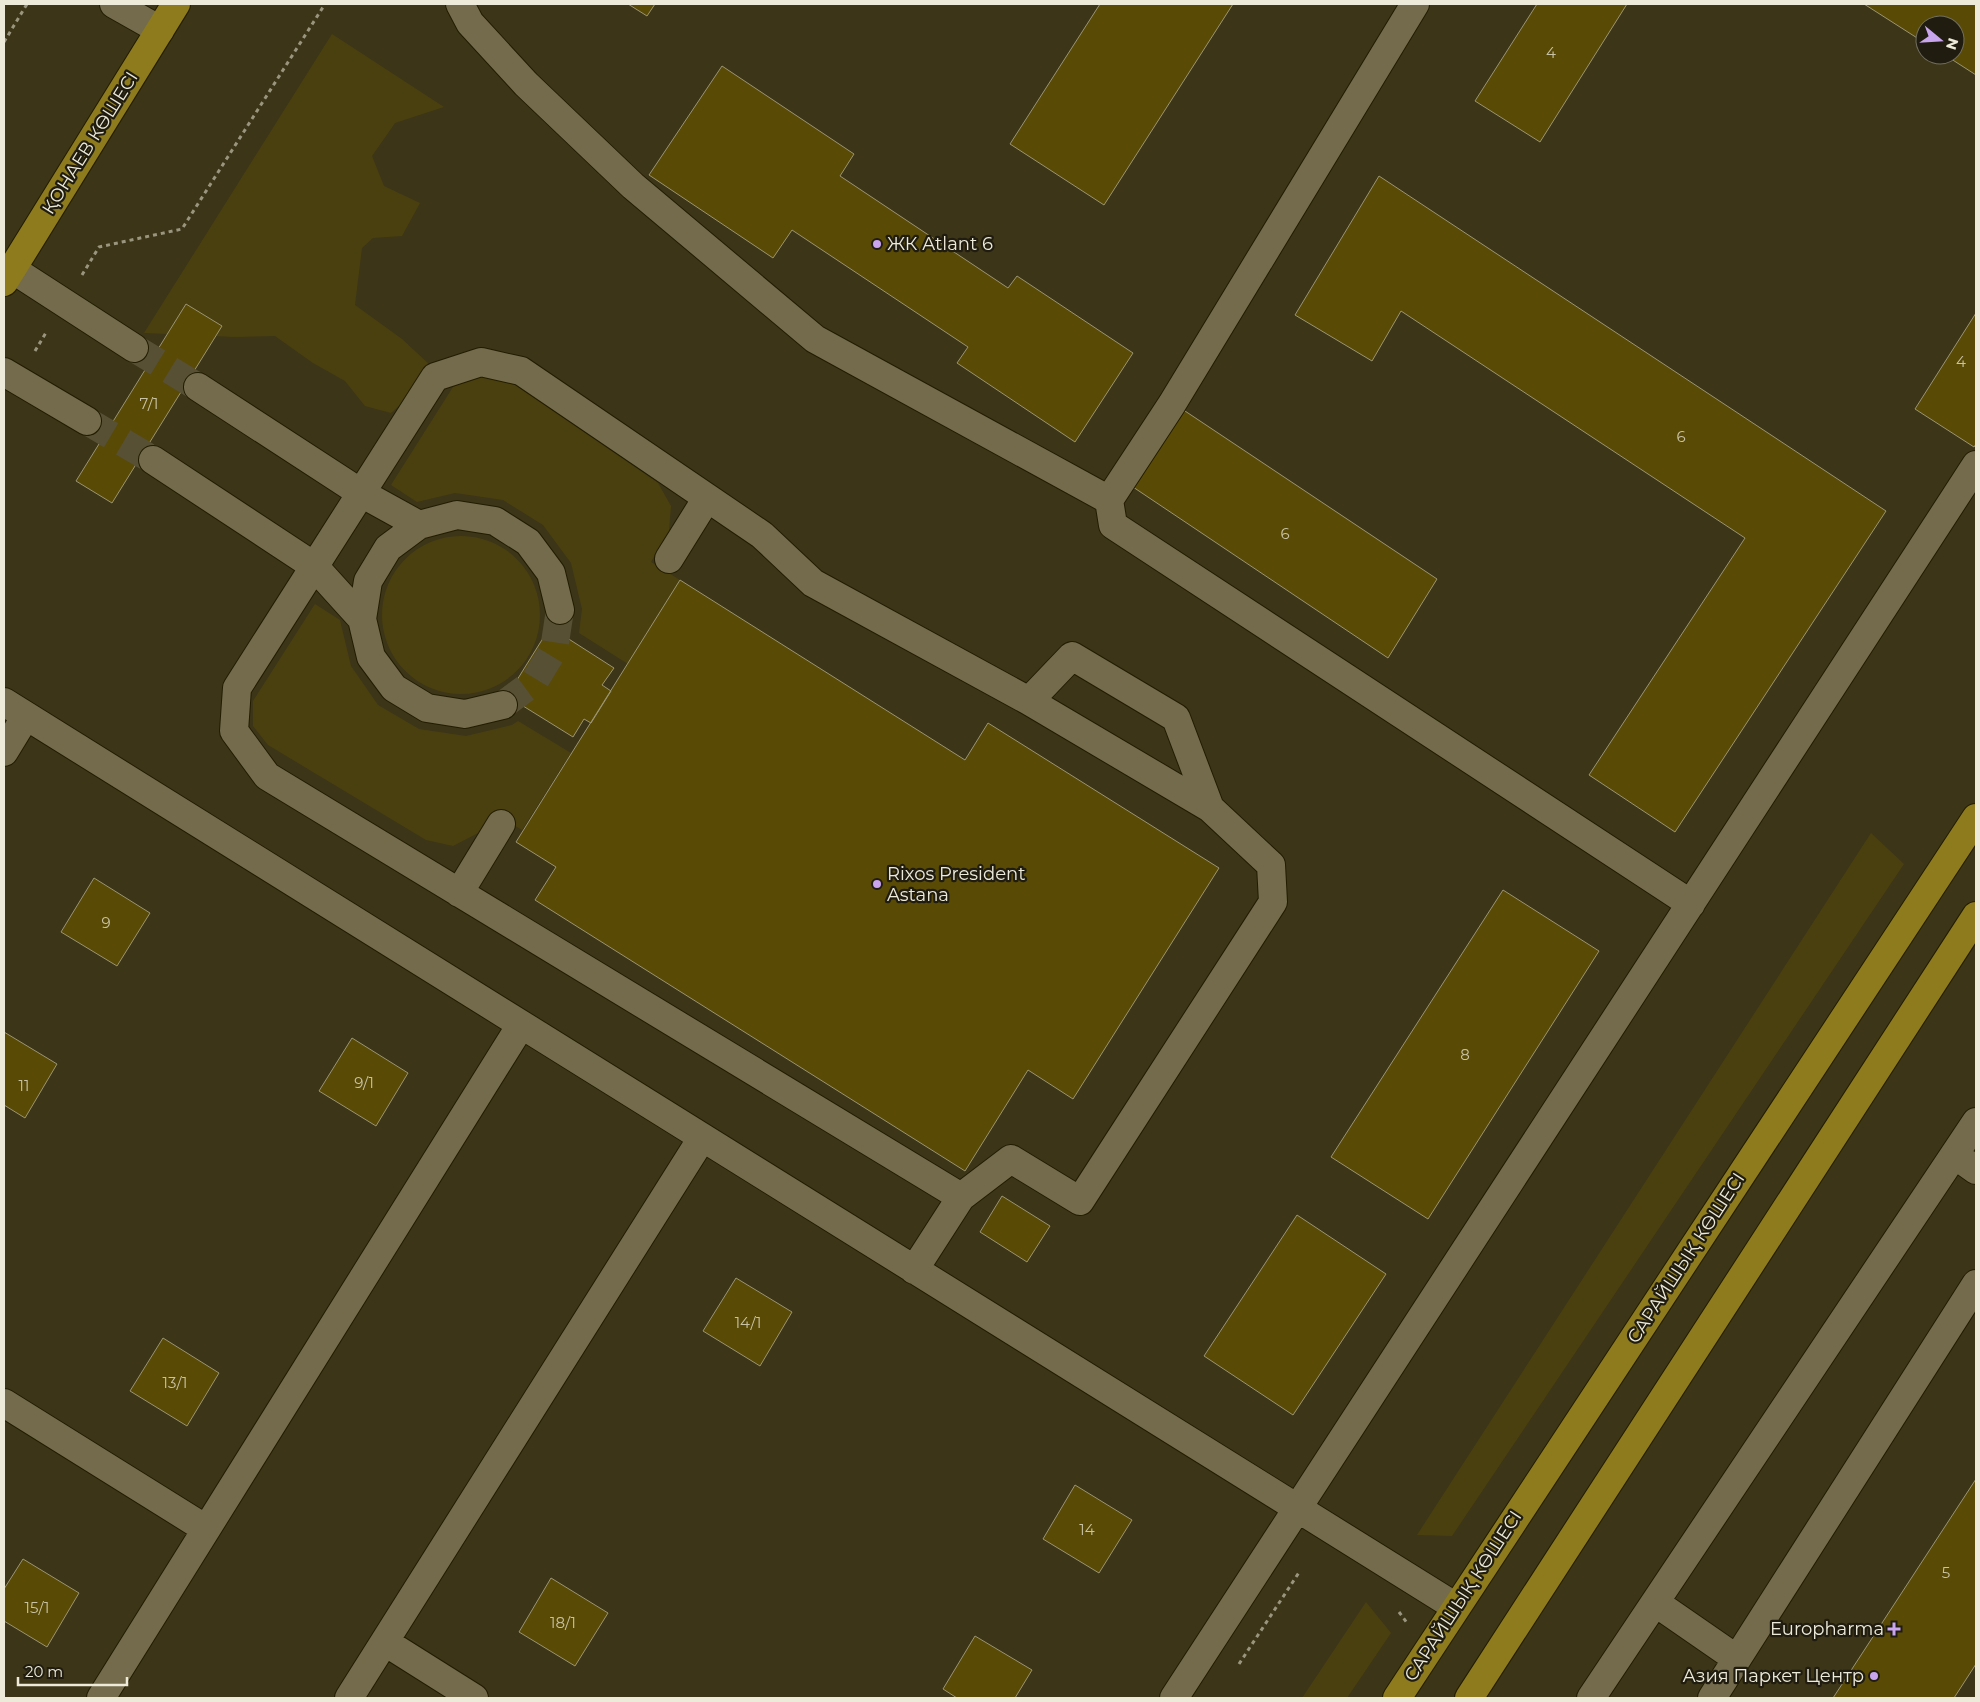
<svg xmlns="http://www.w3.org/2000/svg" width="1980" height="1702" font-family="Montserrat,sans-serif">
  <style>
    .green { fill: #4a400f }
    .building { fill: #594b06; stroke: #9b9473 }
    .lines { fill: none; stroke-linecap: round; stroke-linejoin: round }
    .minor-tunnel { stroke: #575035; stroke-width: 28; stroke-dasharray: 28 14; stroke-linecap: butt }
    .minor-casing { stroke: #231c00; stroke-width: 30 }
    .major-casing { stroke: #231c00; stroke-width: 30 }
    .path { stroke: #9a957e; stroke-width: 3; stroke-dasharray: 4 4; stroke-linecap: butt }
    .minor { stroke: #736b4c; stroke-width: 28 }
    .major { stroke: #8d7b1e; stroke-width: 28 }
    .poi-dot { fill: #c9a5ee; stroke: #201d10; stroke-width: 2 }
    .labels { text-anchor: middle; dominant-baseline: central; stroke-width: 4.5; stroke-linejoin: round; paint-order: stroke }
    .number-label { font-size: 15px; fill: #c9c2a4 }
    .street-label { font-size: 18px; fill: #eeead9; stroke: #201d10 }
    .poi-label { font-size: 18px; fill: #eeead9; stroke: #201d10; text-anchor: start }
  </style>
  <rect width="100%" height="100%" fill="#3c3518"/>
  <!-- green -->
  <path class="green" d="M332,34l112,73 -49,16 -23,33 12,30 36,17 -18,33 -29,2 -11,10 -7,57 47,34 28,26 -13,25 -26,23 -26,-7 -20,-25 -32,-18 -38,-27 -40,1 -91,-4z
    M475,375h26l157,108 13,23 -2,25 -18,31 29,18 -52,84 -49,-31 3,-24 -11,-46 -28,-38 -40,-25 -48,-7 -38,9 -26,-17 62,-98z
    M382 615a79 79 0 1 1 158 0a79 79 0 1 1-158 0Z
    M315,604l25,16 11,46 27,39 41,24 47,7 46,-11 6,-4 53,32 -49,77 -28,-17 -12,18 -29,15 -27,-6 -158,-95 -15,-19v-25z
    M1871,833l33,31 -452,672 -35,-1z
    M1366,1602l25,31 -44,65h-45z"/>
  <!-- building -->
  <path class="building" d="M628,4h27l-8,12z
    M1100,4h133l-129,201 -94,-61z
    M1537,4h90l-87,138 -65,-41z
    M1864,4h112v71l-31,-20h10v-30h-30v18z
    M722,66l132,88 -14,22 168,112 9,-12 116,77 -58,89 -118,-79 11,-16 -176,-117 -19,28 -124,-83z
    M1379,176l507,335 -211,321 -86,-57 156,-237 -344,-227 -29,50 -77,-46z
    M186,304l36,22 -110,177 -36,-22z
    M1976,313v131l-2,3 -59,-38z
    M1182,409l255,170 -49,79 -255,-171z
    M680,580l285,180 23,-37 231,145 -146,231 -45,-29 -63,101 -430,-271 21,-33 -40,-25z
    M550,627l64,41 -12,17 9,6 -20,32 -7,-4 -11,18 -66,-41z
    M94,878l56,35 -33,53 -56,-34z
    M1503,890l96,61 -171,268 -97,-62z
    M4,1032l53,32 -32,54 -21,-13z
    M352,1038l56,35 -32,53 -57,-35z
    M1002,1196l48,30 -23,36 -47,-30z
    M1297,1215l89,59 -93,141 -89,-59z
    M736,1278l56,34 -32,54 -57,-35z
    M163,1338l56,35 -32,53 -57,-35z
    M1976,1479v185l-22,34h-121z
    M1075,1485l57,35 -33,53 -56,-34z
    M23,1559l56,34 -32,54 -43,-26v-32z
    M551,1578l57,35 -33,53 -56,-34z
    M975,1636l57,34 -17,28h-58l-14,-9z"/>
  <g class="lines">
    <!-- minor-tunnel -->
    <path class="minor-tunnel" d="M134,348l64,39
      M87,421l66,39
      M503,705l31,-23 20,-33 6,-39"/>
    <defs>
      <path id="minor" d="M114,4l46,26
        M460,4l10,19 56,61 107,102 182,153 294,161
        M1415,4l-243,400 -63,96 4,25 578,379
        M12,269l122,79
        M481,362l40,9 241,164 51,48 216,118 181,107 61,57 2,37 -193,299 -69,-42 -50,38 -694,-421 -33,-45 3,-43 198,-311z
        M4,372l83,49
        M198,387l163,106 58,32
        M153,460l161,106 48,53
        M669,559l38,-61
        M1029,701l43,-45 104,62 34,90
        M4,702l1452,905
        M503,705l-38,9 -38,-6 -33,-20 -23,-31 -9,-38 6,-38 20,-33 31,-23 38,-10 38,6 33,21 23,31 9,37
        M4,752l22,-36
        M459,893l42,-69
        M1955,1155l21,15
        M914,1270l47,-73
        M4,1403l202,126
        M1656,1603l81,56
        M385,1642l89,56
        M101,1698l420,-673
        M349,1698l353,-560
        M1174,1698l802,-1233
        M1591,1698l385,-576
        M1712,1698l264,-414"/>
      <path id="major" d="M4,282l172,-278
        M1397,1698l579,-880
        M1469,1698l507,-782"/>
    </defs>
    <!-- minor casing -->
    <use href="#minor" class="minor-casing"/>
    <!-- major casing -->
    <use href="#major" class="major-casing"/>
    <!-- path -->
    <path class="path" d="M4,42l23,-38
      M82,275l17,-28 83,-18 143,-225
      M35,351l12,-20
      M1399,1612l8,11
      M1239,1664l61,-93"/>
    <!-- minor -->
    <use href="#minor" class="minor"/>
    <!-- major -->
    <use href="#major" class="major"/>
  </g>
  <!-- markers -->
  <g class="poi-dot">
    <circle cx="877" cy="244" r="5"/>
    <circle cx="877" cy="884" r="5"/>
    <path d="M1891.5 1621.5h5v5h5v5h-5v5h-5v-5h-5v-5h5z"/>
    <circle cx="1874" cy="1676" r="5"/>
  </g>
  <g class="labels">
    <!-- number labels -->
    <g class="number-label">
      <text x="1551" y="52">4</text>
      <text x="1961" y="361">4</text>
      <text x="149" y="403">7/1</text>
      <text x="1681" y="436">6</text>
      <text x="1285" y="533">6</text>
      <text x="106" y="922">9</text>
      <text x="1465" y="1054">8</text>
      <text x="364" y="1082">9/1</text>
      <text x="24" y="1085">11</text>
      <text x="748" y="1322">14/1</text>
      <text x="175" y="1382">13/1</text>
      <text x="1087" y="1529">14</text>
      <text x="1946" y="1572">5</text>
      <text x="37" y="1607">15/1</text>
      <text x="563" y="1622">18/1</text>
    </g>
    <!-- street labels -->
    <g class="street-label">
      <text transform="translate(90 143) rotate(-58)">ҚОНАЕВ КӨШЕСІ</text>
      <text transform="translate(1686 1258) rotate(-57)">САРАЙШЫҚ КӨШЕСІ</text>
      <text transform="translate(1463 1596) rotate(-57)">САРАЙШЫҚ КӨШЕСІ</text>
    </g>
    <!-- poi labels -->
    <g class="poi-label">
      <text x="887" y="244">ЖК Atlant 6</text>
      <text x="887" y="874">Rixos President<tspan x="887" dy="21">Astana</tspan></text>
      <text x="1884" y="1629" text-anchor="end">Europharma</text>
      <text x="1864" y="1676" text-anchor="end">Азия Паркет Центр</text>
    </g>
  </g>
  <!-- border -->
  <rect width="1980" height="1702" fill="none" stroke="#eeead9" stroke-width="10"/>
  <!-- north arrow -->
  <g transform="translate(1940 40) rotate(108)"><circle r="24" fill="#201d10" stroke="#726f60"/>
  <path d="M0-4L9 19L0 12L-9 19Z" fill="#c9a5ee"/>
  <text y="-8" font-size="14" font-weight="bold" text-anchor="middle" fill="#eeead9">N</text>
  </g>
  <!-- scale -->
  <path d="M18 1677v8h109v-8" fill="none" stroke="#eeead9" stroke-width="2.5"/>
  <text x="25" y="1677" font-size="15" fill="#eeead9" stroke="#201d10" stroke-width="4" paint-order="stroke">20 m</text>
</svg>
